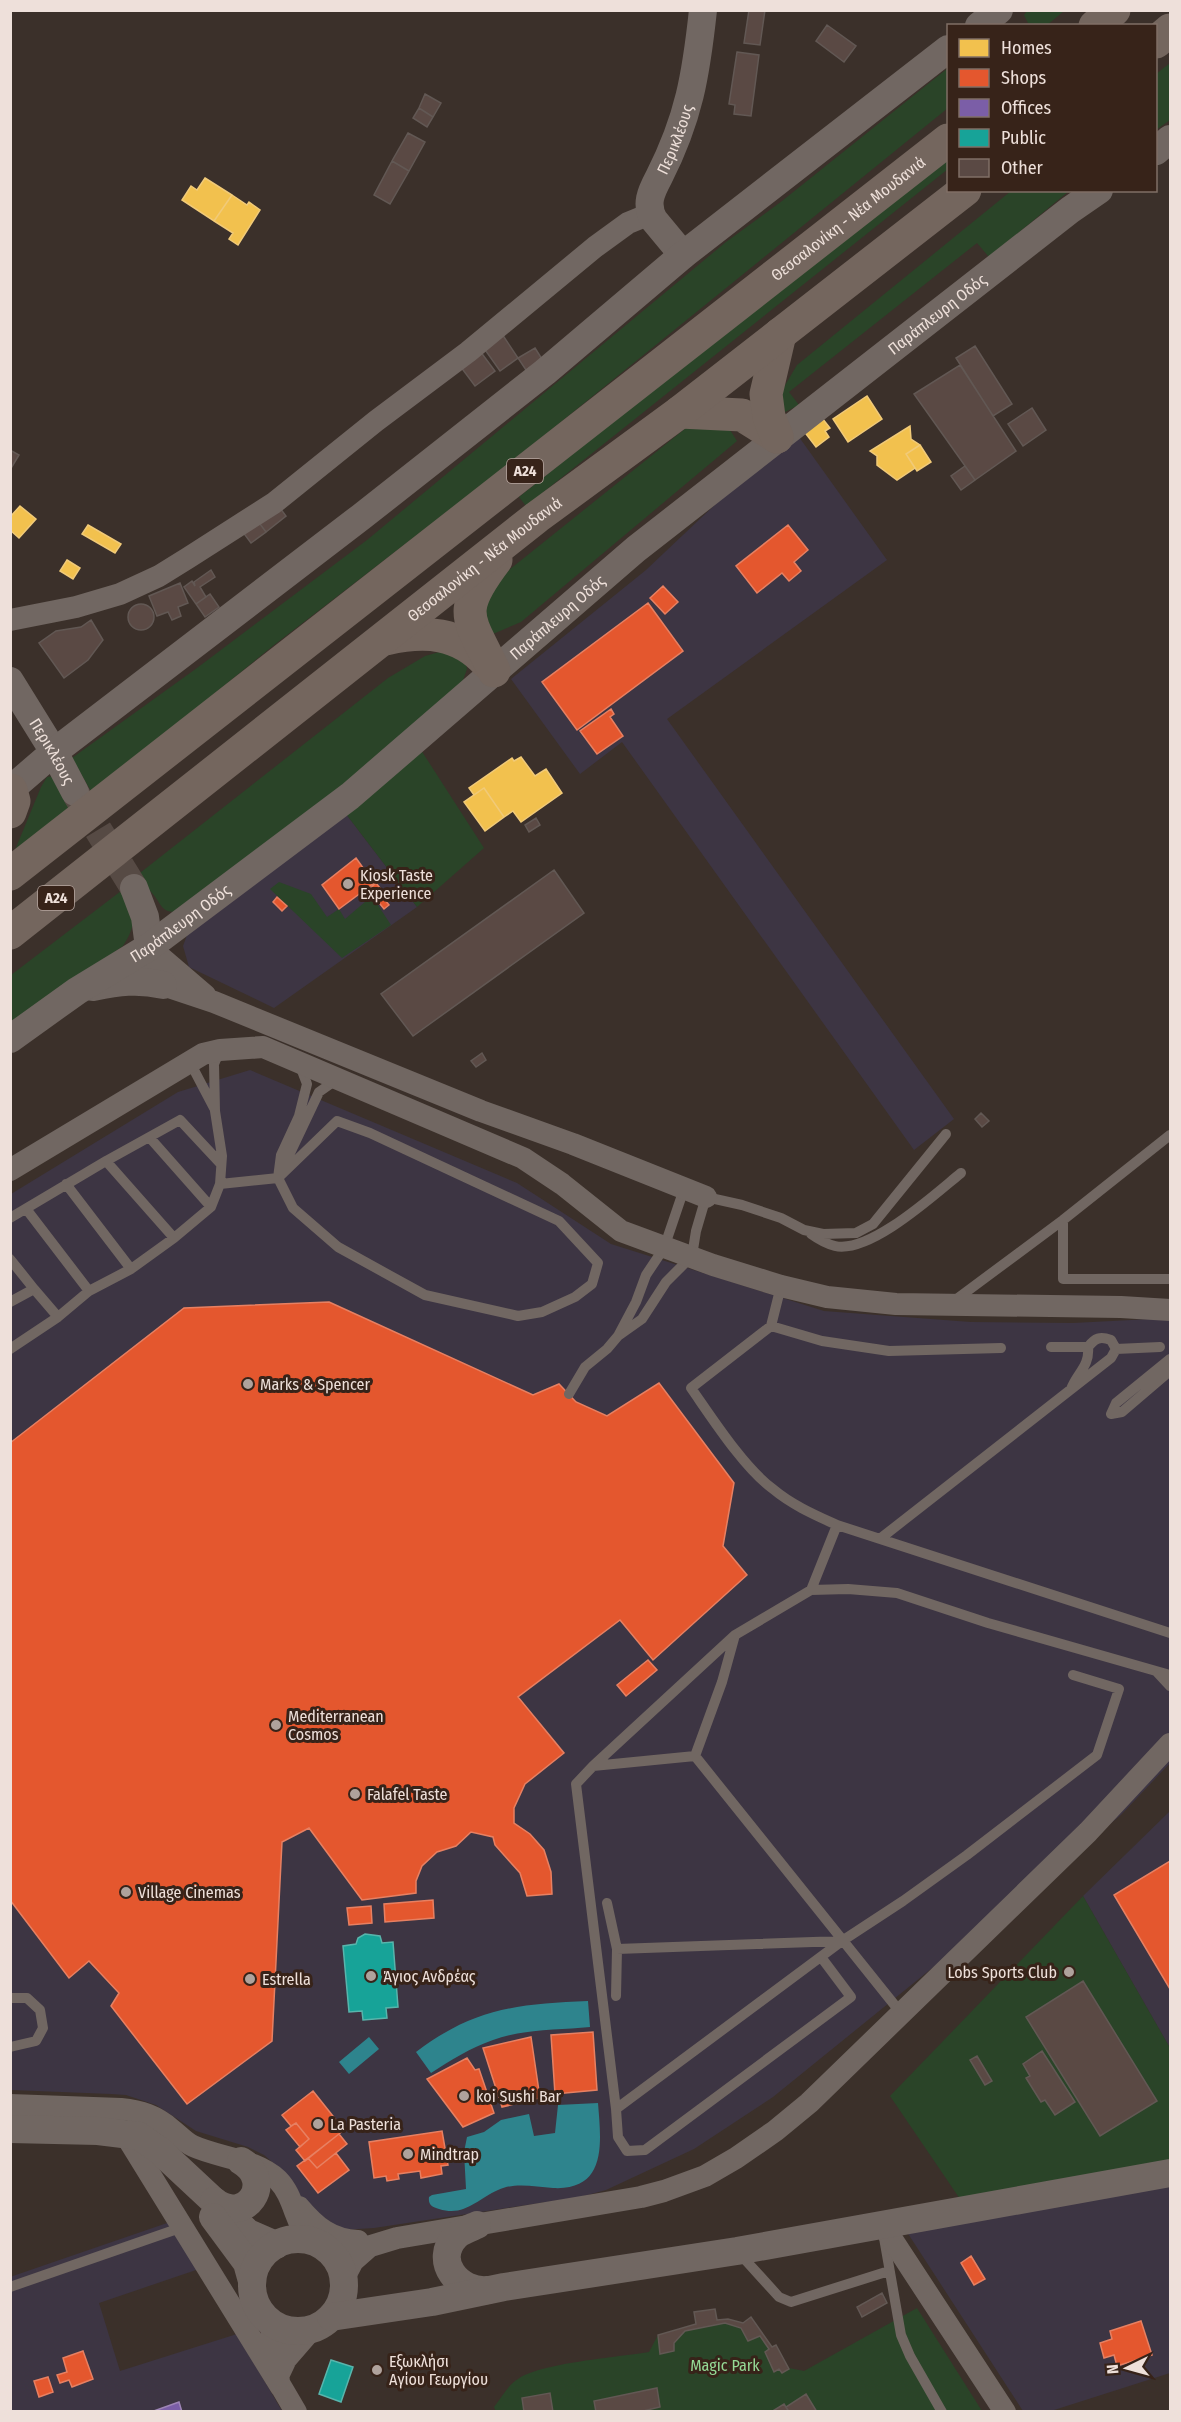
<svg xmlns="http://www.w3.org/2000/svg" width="1181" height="2422" font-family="'Fira Sans Condensed',sans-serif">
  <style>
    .commercial { fill: #3d3543 }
    .green { fill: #2a4428 }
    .water { fill: #2e848d }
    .homes { fill: #f2c14e; stroke: #f1ca78; stroke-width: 1.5 }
    .shops { fill: #e4572e; stroke: #e78062; stroke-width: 1.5 }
    .offices { fill: #7b5ea7; stroke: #9e85b6; stroke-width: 1.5 }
    .public { fill: #17a398; stroke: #58b5ac; stroke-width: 1.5 }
    .building { fill: #5a4944; stroke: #625854; stroke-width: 1.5 }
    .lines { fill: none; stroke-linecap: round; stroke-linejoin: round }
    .tertiary-tunnel { stroke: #564a44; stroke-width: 28; stroke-dasharray: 28 14; stroke-linecap: butt }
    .service { stroke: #716762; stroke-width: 10 }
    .minor { stroke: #716762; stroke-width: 22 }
    .tertiary { stroke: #716762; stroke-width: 28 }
    .trunk { stroke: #74665e; stroke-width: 33 }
    .poi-dot { fill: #afa29c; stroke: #372319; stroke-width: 2 }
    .labels { text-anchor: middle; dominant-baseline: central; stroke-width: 6; stroke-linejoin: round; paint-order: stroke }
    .shield { fill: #372319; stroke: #b7a7a0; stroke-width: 1.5 }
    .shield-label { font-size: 15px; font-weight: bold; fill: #eee0da }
    .street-label { font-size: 16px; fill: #eee0da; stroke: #372319 }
    .poi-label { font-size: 16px; fill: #eee0da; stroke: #372319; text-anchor: start }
    .park-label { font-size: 16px; fill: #94d995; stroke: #372319 }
  </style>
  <rect width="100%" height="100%" fill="#3b302a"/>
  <!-- commercial -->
  <path class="commercial" d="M794,430l93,130 -220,159 287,400 -40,31 -292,-408 -42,32 -69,-95 135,-109z
    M346,814l71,93 -143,101 -85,-41 -6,-21 7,-19z
    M250,1070l267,113 94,61 213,67 147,11 102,1 97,-5v445l-49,52 -348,282 -79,52 -88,41 -26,7 -206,31 -32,2 -36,-25 -19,-30 -23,-20 -16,-8 -52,-16 -40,-26 -30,-10 -15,-1 -100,-4v-896l167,-102z
    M1170,1811v237l-87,-152z
    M1170,2183v190l-119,38h-28l-118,-182z
    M170,2222l29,47 -100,34 21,68 117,-37 45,77h-271l-1,-134z"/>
  <!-- green -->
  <path class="green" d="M1027,11v-1l37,1 -18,15 -18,-3 -4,-8z
    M1170,63v57l-14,10v-56z
    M948,68v40l-439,356 -235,181 -182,148 -20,-35 125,-90 170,-128 359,-298 56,-41z
    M948,154v15l-422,337 -7,-9z
    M1011,191h58l-80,66 -12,-14 -188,149 10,13 -14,7 -7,-15 19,-32z
    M723,419l14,22 -216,181 -28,12 -14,-10 15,-42 202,-162z
    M450,649l14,5 3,15 -5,14 -117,102 -163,127c-22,1 -18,-5 -30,-19 -5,-7 -13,-10 -21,-13l257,-202 37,-22z
    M421,750l63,98 -67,59 -71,-93z
    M53,776l26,33 -64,41 26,-63 6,-10z
    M279,882l32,12 16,23 12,-8 6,10 27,-23 19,29 -49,33 -72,-69z
    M121,891c12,25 18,30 2,55l-112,78v-49z
    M1083,1896l87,152v116l-210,35 -70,-103z
    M917,2308l65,103 -486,1 -2,-5c7,-9 14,-22 24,-28 22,-16 101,-22 131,-27l9,-17 38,-11 -2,-12 21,-3 2,11 11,-1 15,4 8,-6 21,30 4,-2 13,23 15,3z"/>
  <!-- water -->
  <path class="water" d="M588,2001l2,26c-31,3 -68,2 -97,13 -23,8 -42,20 -62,33l-15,-21c58,-44 102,-48 172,-51z
    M369,2037l10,12 -30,25 -10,-12z
    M598,2103c3,38 10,88 -45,85 -18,-1 -38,-6 -55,2 -21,9 -33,27 -59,19 -7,-2 -11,-4 -10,-12l3,-2 34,-6 -2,-37 3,-15 17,-5 17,-12 28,-6 5,22 21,-3 3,-28z"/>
  <!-- homes -->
  <path class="homes" d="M205,178l27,17 -18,26 -32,-21 9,-14 6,4z
    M232,195l15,10 2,-3 11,8 -22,35 -9,-6 4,-6 -19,-12z
    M867,396l15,23 -34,23 -15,-23z
    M822,418l8,10 -5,3 4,6 -13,10 -13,-17z
    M910,426l1,13 9,6 -14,9 9,14 -18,12 -20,-15v-9l-7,-5z
    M920,445l11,17 -14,9 -11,-17z
    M20,506l16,13 -17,19 -9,-8v-13z
    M88,525l33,19 -6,9 -33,-19z
    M67,560l13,8 -7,11 -13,-8z
    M521,757l14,19 11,-7 16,24 -41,29 -8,-11 -9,6 -20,-29 -10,7 -5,-7 43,-30 2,3z
    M484,788l20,29 -19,14 -21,-29z"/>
  <!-- shops -->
  <path class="shops" d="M788,525l20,25 -14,12 7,9 -12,10 -7,-8 -25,20 -21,-27z
    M663,586l15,16 -13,12 -15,-16z
    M648,603l35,48 -106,79 -35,-48z
    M611,709l3,5 -4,3 13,19 -26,18 -17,-23z
    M356,858l18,25 -35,26 -17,-24z
    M376,883l4,5 -8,7 -4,-5z
    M381,895l8,10 -5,4 -8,-10z
    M277,897l10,9 -5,5 -9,-9z
    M329,1302l204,93 26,-11 17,18 31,14 52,-33 75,100 -11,63 24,29 -94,85 -33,-40 -102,77 46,56 -39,31 -11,24v15l16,11 14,16 7,22 1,22 -25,2 -7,-23 -25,-28 -2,-8 -22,-5 -15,14 -19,6 -15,14 -6,15v12l-54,7 -53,-72 -27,14 -10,199 -85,63 -76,-98 8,-13 -30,-32 -20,17 -59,-78v-457l174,-135z
    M648,1660l9,10 -31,26 -9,-11z
    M1170,1861v128l-56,-94z
    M433,1900l1,18 -49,4 -1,-18z
    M371,1906l1,17 -23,2 -2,-17z
    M593,2032l4,58 -42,4 -4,-59z
    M531,2037l9,61 -38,9 -19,-59z
    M467,2058l8,12 4,-1 15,44 -31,14 -36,-48z
    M313,2091l31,39 -39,31 -9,-11 13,-11 -13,-16 -5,3 -9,-11z
    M296,2123l13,16 -9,8 -14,-17z
    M442,2131l6,34 -7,1 1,8 -21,4 -1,-7 -22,3 1,5 -12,2 -1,-5 -12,2 -5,-36z
    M339,2134l8,10 -30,24 -9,-10z
    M336,2153l13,17 -31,23 -21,-27 11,-8 9,10z
    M971,2256l14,23 -11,6 -13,-22z
    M1141,2321l11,34 -35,11 -3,-11 -10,3 -4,-15 12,-4 -2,-8z
    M83,2351l10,28 -21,8 -3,-7 -9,3 -3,-8 10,-3 -4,-14z
    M48,2377l5,15 -14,5 -5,-16z"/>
  <!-- offices -->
  <path class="offices" d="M179,2402l3,10h-31z"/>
  <!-- public -->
  <path class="public" d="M365,1934l15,2 2,7 11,-1 5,65 -12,1 1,10 -24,2 -1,-9 -13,1 -6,-66 13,-2 2,-6z
    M331,2360l22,7 -12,35 -22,-8z"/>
  <!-- building -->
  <path class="building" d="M749,10h16l-5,35 -16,-2z
    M827,25l29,21 -12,16 -28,-21z
    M737,52l22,3 -8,61 -17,-2 1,-9 -6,-1z
    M425,94l16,9 -8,14 -14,-9z
    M419,108l14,9 -6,10 -14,-9z
    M408,133l17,9 -16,29 -17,-10z
    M392,161l17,10 -19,33 -16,-9z
    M502,334l16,24 -18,13 -17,-24z
    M975,346l37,58 -19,12 -37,-58z
    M535,348l7,11 -16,11 -8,-12z
    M480,351l15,20 -20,15 -15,-20z
    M960,365l56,86 -41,29 -61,-86z
    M1032,408l14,22 -23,16 -15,-22z
    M10,450l9,5 -9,15z
    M965,466l10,14 -14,10 -10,-14z
    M277,504l9,12 -20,16 -9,-12z
    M257,520l9,12 -15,11 -9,-12z
    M211,570l4,7 -15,10 6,10 -10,7 -12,-17 8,-6 3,5 -1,-4z
    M180,583l8,20 -10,4 3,9 -9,4 -4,-8 -11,4 -8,-20z
    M210,594l9,13 -14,10 -9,-13z
    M128 617a13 13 0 1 1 26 0a13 13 0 1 1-26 0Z
    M91,620l12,20 -15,20 -24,18 -25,-35 17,-12 25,-4z
    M536,818l4,7 -11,7 -4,-7z
    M554,870l30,43 -171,123 -32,-42z
    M482,1053l4,7 -10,7 -5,-6z
    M981,1113l8,8 -7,6 -7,-8z
    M1083,1981l74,120 -57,35 -74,-119z
    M1042,2051l33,51 -20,13 -10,-15 -4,2 -15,-24 4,-2 -7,-12z
    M977,2056l15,25 -7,4 -15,-25z
    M882,2293l5,10 -25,14 -5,-10z
    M715,2309l2,11 11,-1 15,4 8,-6 21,30 4,-2 13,24 -7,4 -3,-4 -5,3 -9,-20 4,-3 -9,-13 -12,5 -7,-13 -16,-5 -40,8 -11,12v8l-14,3 -2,-19 38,-11 -2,-12z
    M657,2388l3,19 -21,5h-43l-2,-11z
    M550,2393l3,19h-29l-2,-14z
    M806,2394l11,18h-28l-3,-5z
    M784,2404l5,8h-18z"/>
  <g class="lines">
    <!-- tertiary-tunnel -->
    <path class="tertiary-tunnel" d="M76,794l58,94"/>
    <!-- service -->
    <path class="service" d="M184,1066l9,2 21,40
      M150,1138l61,69
      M106,1161l68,77
      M282,1170l37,-78 17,-12
      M66,1184l65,85
      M220,1184l58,-6 59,-57 33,12 189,88 39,42 -6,21 -17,13 -33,15 -24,4 -93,-21 -87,-48 -45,-39 -15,-30 3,-23 18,-39 8,-32 -8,-21
      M684,1189l-20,59 -18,27 -10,27 -18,34 24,-17 24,-37 26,-26 4,-25 10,-34 36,8 39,13 23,12 19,4 33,-1 17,-9 73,-90
      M27,1210l62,81
      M10,1218l96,-57 74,-41 41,44
      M1063,1220v59h107
      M811,1234c7,5 16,10 24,12 35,8 100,-52 126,-73
      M10,1259l24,30 -24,13
      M781,1286l-10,40 51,15 67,10 112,-3
      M34,1289l24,28
      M954,1301l109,-81 107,-85
      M771,1326l-80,62c21,30 53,80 82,101 19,16 42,26 64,36l333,108
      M1051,1347h37
      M10,1349l48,-32 31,-26 42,-22 43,-31 37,-31 9,-23 2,-28 -7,-45 -1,-47 6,-14
      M1116,1349l44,-2
      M569,1394l16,-27 22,-18 11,-13
      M1111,1414l5,-11 54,-44
      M1111,1414l11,-2 48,-41
      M881,1538l230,-180 5,-9 -5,-9c-11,-4 -16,-2 -23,7 2,19 -11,26 -17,42
      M811,1590l26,-65
      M1157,1672l13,14
      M695,1756l-102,10 -17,18 40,325 226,-168 61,-40 64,-46 130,-100 22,-66 -46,-14
      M695,1756l27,-74 13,-47 76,-45 37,-1 49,4 91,30 182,52
      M695,1756l206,257
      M593,1766l142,-131
      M607,1903l10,46 -1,47
      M617,1949l225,-8
      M10,1998h17l13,12 3,18 -7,13 -26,6
      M616,2109l2,28 9,14 18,-1 206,-153 -30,-40
      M884,2238l17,97 9,21 32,56
      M739,2253l40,44 12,5 98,-31
      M10,2287l173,-60"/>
    <!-- minor -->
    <path class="minor" d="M10,620l66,-13 44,-13 39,-18 29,-18 86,-55 102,-82 92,-69 127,-105 33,-24 22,-9
      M149,947l-1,13 2,7 13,18 51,17 267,109 92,33 133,53
      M149,947l56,48
      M10,1170l193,-116 17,-4 43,-3 260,111 39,26 59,47 92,34 68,21 46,11 69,7 225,3 49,3
      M10,2105l111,4c20,2 35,7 50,20 8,6 13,13 22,17 26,12 63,13 85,34 16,16 17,43 32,61
      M125,2134l156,253
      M299,2207c17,20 32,33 59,34
      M882,2224l123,188
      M328,2250l23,2 46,-14 244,-41 23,-6 41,-15 31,-18 39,-27 34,-28 279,-271 82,-88
      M343,2280l10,-19 17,-15
      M269,2321l7,26 3,36 17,29
      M278,2376l8,-17 26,-30"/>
    <!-- tertiary -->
    <g class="tertiary">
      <path d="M979,26l20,-16"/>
      <path d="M1156,151l14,-12"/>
      <path id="s1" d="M683,255l-29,-35c-9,-16 -3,-28 5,-43 30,-59 37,-102 44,-167"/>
      <path id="s2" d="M10,681l44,71 21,40"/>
      <path d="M10,790l44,-38 307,-235 184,-145 138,-117 265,-206"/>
      <path d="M134,888l11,29 4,30"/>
      <path d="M93,987c25,-5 45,-8 70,-2"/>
      <path id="s3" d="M10,1039l67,-48 72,-44 201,-151 286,-247 434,-339 29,-20"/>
      <path d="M10,2129l88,2 41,5 20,14 89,83 28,12"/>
      <path d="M214,2201c31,25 62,-19 27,-40"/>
      <path d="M213,2217l34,46 5,18"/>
      <path d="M477,2225c-7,3 -16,6 -21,11 -24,25 3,57 32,54"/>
      <circle cx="298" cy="2285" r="46"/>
      <path d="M331,2317l101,-15 72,-15 233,-36 433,-78"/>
    </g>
    <!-- trunk -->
    <g class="trunk">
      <path d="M1095,26l19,-16"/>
      <path d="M1156,42l14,-12"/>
      <path d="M680,412l62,3 35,22"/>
      <path d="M777,437l-8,-20 -3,-23 14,-60"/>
      <path d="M386,639c39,-9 73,-7 101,24"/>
      <path d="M494,671c-25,-54 -39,-57 2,-111"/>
      <path d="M10,812l4,-11 -3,-11"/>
      <path id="s4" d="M10,874l938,-734"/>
      <path id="s5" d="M10,933l527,-416 143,-105 285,-222"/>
    </g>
  </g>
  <!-- markers -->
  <g class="poi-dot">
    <circle cx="348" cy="884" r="6"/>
    <circle cx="248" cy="1384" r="6"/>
    <circle cx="276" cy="1725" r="6"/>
    <circle cx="355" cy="1794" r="6"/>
    <circle cx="126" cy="1892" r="6"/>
    <circle cx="1069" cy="1972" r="6"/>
    <circle cx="371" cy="1976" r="6"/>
    <circle cx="250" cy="1979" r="6"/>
    <circle cx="464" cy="2096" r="6"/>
    <circle cx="318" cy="2124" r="6"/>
    <circle cx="408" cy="2154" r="6"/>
    <circle cx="377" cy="2370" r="6"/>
  </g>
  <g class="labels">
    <!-- shield labels -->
    <g class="shield">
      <rect x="507" y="459" width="36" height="24" rx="4.5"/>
      <rect x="38" y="886" width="36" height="24" rx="4.5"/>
    </g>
    <g class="shield-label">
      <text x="525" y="471">Α24</text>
      <text x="56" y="898">Α24</text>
    </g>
    <!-- street labels -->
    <g class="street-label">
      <text stroke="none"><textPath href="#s1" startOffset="132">Περικλέους</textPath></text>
      <text stroke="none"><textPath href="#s4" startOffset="1064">Θεσσαλονίκη - Νέα Μουδανιά</textPath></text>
      <text stroke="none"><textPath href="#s3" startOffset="1178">Παράπλευρη Οδός</textPath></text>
      <text stroke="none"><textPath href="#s5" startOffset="604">Θεσσαλονίκη - Νέα Μουδανιά</textPath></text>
      <text stroke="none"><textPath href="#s3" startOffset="692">Παράπλευρη Οδός</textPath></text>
      <text stroke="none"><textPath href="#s2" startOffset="82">Περικλέους</textPath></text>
      <text stroke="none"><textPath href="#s3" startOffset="206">Παράπλευρη Οδός</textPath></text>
    </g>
    <!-- poi labels -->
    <g class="poi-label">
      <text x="360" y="875">Kiosk Taste<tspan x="360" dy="18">Experience</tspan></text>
      <text x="260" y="1384">Marks &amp; Spencer</text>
      <text x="288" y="1716">Mediterranean<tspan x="288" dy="18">Cosmos</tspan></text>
      <text x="367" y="1794">Falafel Taste</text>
      <text x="138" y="1892">Village Cinemas</text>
      <text x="1057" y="1972" text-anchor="end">Lobs Sports Club</text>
      <text x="383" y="1976">Άγιος Ανδρέας</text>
      <text x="262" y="1979">Estrella</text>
      <text x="476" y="2096">koi Sushi Bar</text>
      <text x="330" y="2124">La Pasteria</text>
      <text x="420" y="2154">Mindtrap</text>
      <text x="389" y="2361">Εξωκλήσι<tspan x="389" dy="18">Αγίου Γεωργίου</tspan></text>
    </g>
    <!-- park labels -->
    <g class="park-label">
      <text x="725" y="2365">Magic Park</text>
    </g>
  </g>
  <!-- border -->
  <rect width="1181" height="2422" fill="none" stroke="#eee0da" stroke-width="24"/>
  <!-- legend -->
  <rect x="947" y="24" width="210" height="168" fill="#372319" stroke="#806f66" stroke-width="1.5"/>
  <rect x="959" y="39" width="30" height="18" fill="#f2c14e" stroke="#806f66" stroke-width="1.5"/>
  <text x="1001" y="54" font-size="18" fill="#eee0da">Homes</text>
  <rect x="959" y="69" width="30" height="18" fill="#e4572e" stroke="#806f66" stroke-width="1.5"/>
  <text x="1001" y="84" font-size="18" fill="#eee0da">Shops</text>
  <rect x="959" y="99" width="30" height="18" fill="#7b5ea7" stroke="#806f66" stroke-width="1.5"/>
  <text x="1001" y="114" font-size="18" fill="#eee0da">Offices</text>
  <rect x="959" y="129" width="30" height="18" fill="#17a398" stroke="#806f66" stroke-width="1.5"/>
  <text x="1001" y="144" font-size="18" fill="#eee0da">Public</text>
  <rect x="959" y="159" width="30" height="18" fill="#5a4944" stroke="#806f66" stroke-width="1.5"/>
  <text x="1001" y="174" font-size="18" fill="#eee0da">Other</text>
  <!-- north arrow -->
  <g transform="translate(1127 2368) rotate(265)" stroke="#372319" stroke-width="4.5" paint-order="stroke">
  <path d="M0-4.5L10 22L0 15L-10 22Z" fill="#eee0da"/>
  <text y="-9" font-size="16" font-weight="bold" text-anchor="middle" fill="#eee0da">N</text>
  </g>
</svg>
